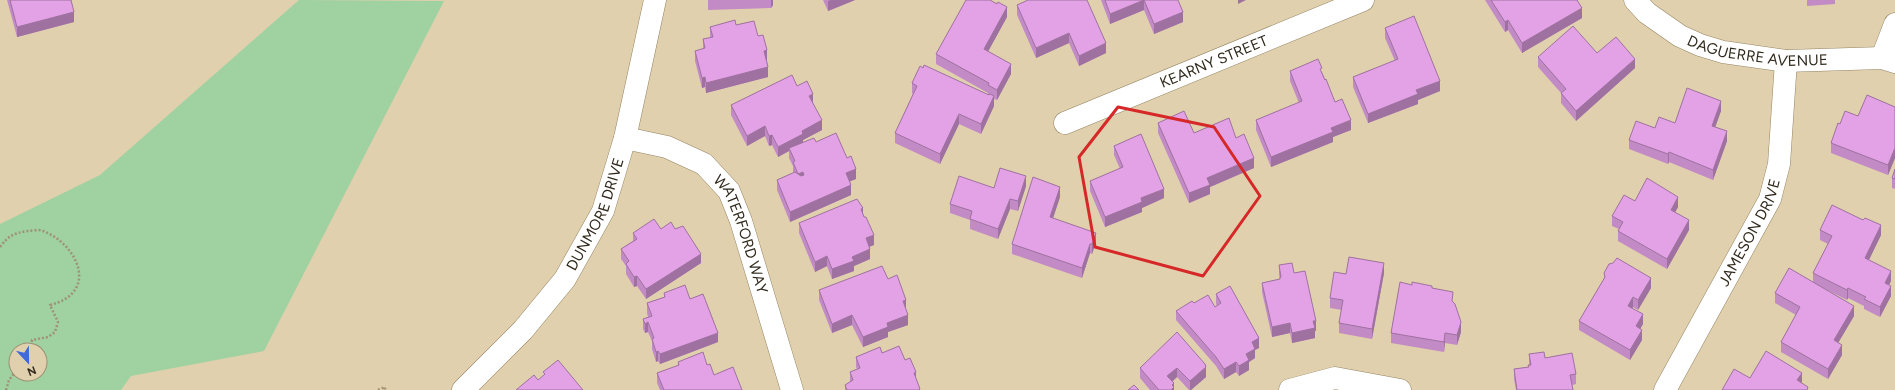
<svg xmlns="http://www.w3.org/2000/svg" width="1895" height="390" font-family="Figtree,sans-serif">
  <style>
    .green { fill: #9fd1a1; fill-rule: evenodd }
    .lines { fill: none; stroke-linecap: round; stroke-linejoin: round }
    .street-casing { stroke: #948463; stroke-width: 23 }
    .path { stroke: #9f9277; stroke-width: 2.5; stroke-dasharray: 2 2; stroke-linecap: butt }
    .street { stroke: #fff; stroke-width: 22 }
    .wall { fill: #c28bc5 }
    .shaded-wall { fill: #9e71a0 }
    .building { fill: #e2a2e5; stroke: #9e71a0 }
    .marked { fill: none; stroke: #d62828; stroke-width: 3; stroke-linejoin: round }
    .labels { text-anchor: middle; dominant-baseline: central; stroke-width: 3.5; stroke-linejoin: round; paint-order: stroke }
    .street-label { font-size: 15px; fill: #312a1d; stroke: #e1d0ad }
  </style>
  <rect width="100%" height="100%" fill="#e1d0ad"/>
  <!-- green -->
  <path class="green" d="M299,0l145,1 -180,350 -133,25 -10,14h-121v-166l100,-49zM16,350h24v24h-24z"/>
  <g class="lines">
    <defs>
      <g id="street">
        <path id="s1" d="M1635,0l12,13 33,23 20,9 23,7 63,9 96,-3 13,4"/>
        <path d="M1882,58l13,-34"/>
        <path id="s2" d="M1065,123l298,-123"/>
        <path id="s3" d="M625,138l42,9 37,17 25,27 12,30 51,169"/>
        <path id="s4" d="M463,390l60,-60 42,-51 38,-68 22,-73 30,-138"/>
        <path d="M1290,390l45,-12 65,12"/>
        <path id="s5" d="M1665,390l105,-191 9,-35 7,-103"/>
      </g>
    </defs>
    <!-- street casing -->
    <use href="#street" class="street-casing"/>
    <!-- path -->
    <path class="path" d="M0,247c8,-11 14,-14 28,-16 4,0 11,-2 15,0 36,14 56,62 7,74l8,17 -3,10 -7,5 -16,3 -1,10
      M6,390l3,-10 7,-9
      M378,390l7,-3v3"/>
    <!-- street -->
    <use href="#street" class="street"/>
  </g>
  <!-- wall -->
  <path class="wall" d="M7,0h64l3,22 -57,15z
    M708,0h65v5l-2,3 -63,2z
    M823,0h32l-27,11z
    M1101,0h77l5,22 -29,12 -10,-24 -34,14z
    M1485,0h52l45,18 -60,35 -14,-23 -3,2z
    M1807,0h28v4l-28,2z
    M1017,5l89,48 -27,13 -10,-23 -33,15 -19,-43z
    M1007,17l-19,34 23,23 -14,26 -3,-1v7l-13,28 -22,-10 -19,40 -45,-21v-10l18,-39 -1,-1v-10l11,-15 65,27v-2l-52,-29v-10z
    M736,25l22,11 9,24 1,17 -62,16 -1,-6 -3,1 -7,-27v-10l8,-2v-10l7,-1v-11z
    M1385,28l55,63 -22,9v4l-50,19 -15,-36v-10l42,-16 -10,-23z
    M1597,53l38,15 -59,53 -15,-18v-10l-23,-26v-10z
    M1290,71l32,1 13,30 16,28 -18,7v5l-62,25 -15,-37v-10l43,-17 -9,-22z
    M797,86l16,17 9,27 -19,10v3l13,-1 40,37 -6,2 1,14 -61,27 -13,-32v-10l16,-7v-7l-4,-8v-7l-11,6 -6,-12 -3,1 -4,-10 -18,10 -16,-31v-10z
    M1895,107v51l-7,17 -57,-22v-10l9,-19 18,-8z
    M1721,111l-6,16 12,14 -14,39 -44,-18 -1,2 -39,-15v-9l26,-12z
    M1158,123l36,10 42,5 18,30 -44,19v7l-21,9 -31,-70z
    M1114,146l50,52 -22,10v4l-37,15 -15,-36v-10l30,-12 -6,-14z
    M1895,169v20l-3,-1v-10z
    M1026,186l-8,25 -8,-2 -12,30 -28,-10v-9l-20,-7v-9l44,-16z
    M1060,197l-7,21 43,24 -4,12 -2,-1 -8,25 -70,-24v-10z
    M1635,201l43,6 -3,5 14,18 -22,39 -49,-28v-10l1,-2 -7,-3v-10z
    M863,215l11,30 -5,2 1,12 -16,7v5l-22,8 -5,-13 -12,6 -16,-39v-10z
    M661,229h14l26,34 -55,36 -9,-13 -3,1 -8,-13v-8l-5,-7v-10l12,-8v-8z
    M1820,230l61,5 -12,25 22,21 -2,4 2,11 -11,21 -16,-8v-3l-16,-8 -1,2 -24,-12 31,28 -16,27 4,12 -14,24 -47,-27v-10l15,-27 -21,-12v-10l38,-11v-9l15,-29 -8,-4z
    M1279,265l15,8 22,58h-1v7l-23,5 -2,-10 -18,4 -10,-45v-9l18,-4 -1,-4z
    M1384,273l-12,66 -33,-6v-10l3,-13 -12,-2v-10l16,-24z
    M1604,273l47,15 -13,22 -5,-3 -1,1 11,16 -3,5 2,11 -12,20 -51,-30v-9l25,-42z
    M888,279l18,30 2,16 -20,7v5l-25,10 -11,-22 -20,8 -13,-33v-10z
    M1432,288l21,14 8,30 -4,13 -12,-2 -1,9 -53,-9v-10z
    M664,293l26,6 28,43 -58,22 -2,-3 -2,1 -4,-13v-8l-4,-9 -3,1 -2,-4v-10l5,-2 -1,-4v-10l17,-6z
    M1216,294l43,54 -4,2v8l-6,4v8l-10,6 -3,-4 -12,7 -8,-13 -40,-46v-9l18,-8 21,4 2,-1 -1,-2z
    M882,353l23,7 11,19 4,11h-75v-5l5,-3v-10l7,-3 -1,-2v-10z
    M1529,354l16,4 31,16v10l-4,1 1,5h-57l-2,-11v-10l14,-2v-2h1z
    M678,362l29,3 7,10 28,15h-82l-3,-7v-10l21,-7z
    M1205,364l1,13 -15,13h-2l-12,-13 -5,5 2,8h-24l-10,-12v-10z"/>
  <!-- shaded-wall -->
  <path class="shaded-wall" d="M771,0h2v5l-2,3z
    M831,0h24l-27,11v-10z
    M1144,0v10l-34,14v-10z
    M1238,0h8l-8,4z
    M1007,7v10l-23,42v-10z
    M1582,8v10l-60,35v-10z
    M74,12v10l-57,15v-10z
    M1183,12v10l-29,12v-10z
    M1508,20v10l-3,2v-10z
    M1069,33v10l-33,15v-10z
    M1106,43v10l-27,13v-10z
    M767,50v10l-3,1v-10z
    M1635,59v9l-59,53v-10z
    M1011,64v10l-14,26v-10z
    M768,67v10l-62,16v-10z
    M705,77v10l-3,1v-10z
    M1440,81v10l-22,9v4l-50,19v-9l48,-24z
    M813,94v10l-4,-8z
    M994,96v10l-13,28v-10z
    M1721,101v10l-9,25v-10z
    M959,114v10l-19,40v-10z
    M822,120v10l-19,10v4l-14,4v3l-11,6v-10l24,-16z
    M1351,120v10l-18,7v5l-62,25v-10l60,-29z
    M765,126v10l-18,10v-10z
    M1727,131v10l-14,39v-10z
    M772,135v10l-3,1v-10z
    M1895,148v10l-7,17v-10z
    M1669,152v10l-1,2v-10z
    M1254,158v10l-44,19v7l-21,9v-10l18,-15z
    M856,169v10l-10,4v-10z
    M803,172v10l-5,-8z
    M1026,176v10l-8,25v-10z
    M851,185v10l-61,27v-10z
    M1060,187v10l-10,30v-10z
    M1164,189v9l-22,10v4l-37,15v-10l36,-19z
    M1678,197v10l-7,13v-10z
    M1010,199v10l-12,30v-10z
    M863,208v10l-2,-9z
    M1689,220v10l-22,39v-10z
    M1881,225v10l-16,33v-10z
    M1096,233v9l-4,12v-10z
    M874,235v10l-8,3v-10z
    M1090,244v9l-8,25v-10z
    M870,249v10l-16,7v5l-22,8v-10l20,-12z
    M701,254v9l-55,36v-10z
    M827,256v10l-12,6v-10z
    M1384,263v10l-12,66v-10z
    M1891,271v10l-6,12v-10z
    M637,276v10l-3,1v-10z
    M1651,278v10l-13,22v-10z
    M1891,286v10l-11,21v-10z
    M1848,288v10l-1,2v-10z
    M1633,297v10l-5,9v-10z
    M906,300v10l-3,-9z
    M1854,306v10l-20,34v-10z
    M1643,314v10l-7,12v-10z
    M852,315v10l-20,8v-9z
    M908,315v10l-20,7v5l-25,10v-10l24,-14z
    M1313,321h3v10h-1v7l-23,5v-10z
    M648,322v10l-3,1v-9z
    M1461,322v10l-4,13v-10z
    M1290,323v10l-18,4v-10z
    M1642,330v10l-12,20v-10z
    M718,333v9l-58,22v-10z
    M1445,333v10l-1,9v-10z
    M1259,338v10l-4,2v8l-6,4v8l-10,6v-10l13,-24z
    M1842,345v10l-14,24v-10z
    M658,351v10l-2,1v-10z
    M1236,362v10l-12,7v-10z
    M1206,367v10l-15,13h-1v-9z
    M1177,368v9l-10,9v-10z
    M916,372v10l-2,-9z
    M1802,373v10l-5,-3z
    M1174,383v7h-3l1,-5z"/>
  <!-- building -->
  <path class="building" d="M10,0h61l3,12 -57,15z
    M966,0h24l7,4 1,-2 9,5 -23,42 27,15 -14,26 -9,-5 1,-2 -53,-29z
    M1028,0h59l19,43 -27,13 -10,-23 -33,15 -19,-43z
    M1105,0h39l-34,14z
    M1144,0h34l5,12 -29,12z
    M1491,0h86l5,8 -60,35 -14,-23 -3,2z
    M1414,16l26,65 -24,9 2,4 -50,20 -15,-37 45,-18 -13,-31z
    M735,20l1,5 18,-4 4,15 5,-1 4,15 -3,1 4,16 -62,16 -1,-6 -3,1 -7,-27 10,-3 -2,-9 10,-2 -3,-10z
    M1573,26l24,27 19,-16 19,22 -59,52 -15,-18 5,-4 -28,-32z
    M1318,59l4,9 -2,1 5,11 1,-1 9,23 7,-3 9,21 -20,8 2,4 -62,25 -15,-37 46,-19 -12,-30z
    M924,65l65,30 1,-1 4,2 -13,28 -22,-10 -19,40 -45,-21 22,-47 -5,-3 8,-17 3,2z
    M792,75l5,11 10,-5 6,13 -4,2 13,24 -20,11 1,3 -25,13 -6,-12 -3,1 -4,-10 -18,10 -16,-31z
    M1687,88l34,13 -9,25 15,5 -14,39 -44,-18 -1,2 -39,-14 7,-19 19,7 4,-11 16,6z
    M1867,95l28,12v41l-7,17 -57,-22 7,-20 2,1 5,-13 13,5z
    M1184,111l10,22 35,-15 7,20 8,-4 10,24 -47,20 3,7 -21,8 -31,-70z
    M836,133l11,25 4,-2 5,13 -10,4 5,12 -61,27 -13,-32 18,-8 6,4 3,-1 -1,-3 -5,2 -5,-12 2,-1 -6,-13 25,-10 2,4z
    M1141,134l23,55 -23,9 1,4 -37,15 -15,-36 33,-14 -9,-21z
    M1000,168l26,8 -8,25 -8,-2 -12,30 -28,-10 2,-8 -22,-7 9,-28 35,12z
    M1895,169v10l-3,-1z
    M1033,177l27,10 -10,30 46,16 -4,11h-2l-8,24 -70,-24z
    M1647,178l31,19 -7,13 18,10 -22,39 -49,-28 5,-9 -11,-6 12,-21 11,6z
    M857,199l6,9 -2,1 3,8h2l8,18 -8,3 4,11 -18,8 2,4 -22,8 -5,-13 -12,6 -16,-39z
    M1832,205l31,15 2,-2 16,7 -16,33 26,13 -6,12 6,3 -11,21 -16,-8 2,-2 -18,-9 -1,2 -34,-17 19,-37 -12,-6z
    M654,219l7,10 10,-7 4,7 8,-3 18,28 -55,35 -9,-13 -3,1 -8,-13 3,-3 -8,-12 16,-10 -4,-6z
    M1349,257l35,6 -12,66 -33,-6 4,-23 -13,-2 4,-26 12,2z
    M1617,258l34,20 -13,22 -5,-3 -5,9 15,8 -7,12 6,4 -12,20 -51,-29 26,-44 -1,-4 5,-9 4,-1z
    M1292,263l2,10 11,-2 11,50h-3l2,7 -23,5 -2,-10 -18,4 -10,-44 18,-4v-2h1l-2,-12z
    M882,266l6,13 9,-4 9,25 -3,1 5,14 -21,8 1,4 -25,10 -11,-22 -20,9 -13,-34z
    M1789,268l65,38 -20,34 8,5 -14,24 -47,-27 19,-35 -25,-14z
    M1400,282l12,3v-3l20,4v2l21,4 -1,9 3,3 6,18 -4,13 -12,-2 -1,9 -53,-9z
    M685,285l5,14 13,-5 15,39 -58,21 -2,-3 -2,1 -4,-13 2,-1 -6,-16 -3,2 -2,-5 9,-3 -5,-13 18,-6 -1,-4z
    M1230,286l29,52 -7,4 3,7 -9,5 3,6 -10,6 -3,-4 -12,7 -8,-12 -40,-46 16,-10 2,2 14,-8 7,12 6,-4 -5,-9z
    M1177,332l28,32 1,3 -16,14 -13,-13 -10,8 7,7 -2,2 2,2 -3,3h-12l-19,-22z
    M899,346l6,14 5,-2 6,14 -2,1 6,16 -1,1h-72l-2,-5 8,-5 -3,-8 10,-4 -4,-11 24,-10 2,6z
    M1766,351l36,22 -5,7 11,7 -1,3h-85l12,-21 16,9z
    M703,352l4,13 3,-1 4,11 19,-8 9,23h-78l-7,-17 22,-8 -1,-3z
    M1544,352l1,6 27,-5 4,21 -6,1 3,15h-56l-3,-21 15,-2 -1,-2h3l-2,-11z
    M558,360l25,30h-67l18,-15 4,5 7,-6 -2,-2z
    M1134,385l5,5h-11z"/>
  <!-- marked area -->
  <path class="marked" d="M1118,107l96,20 46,69 -57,80 -108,-29 -16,-90z"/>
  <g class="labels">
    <!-- street labels -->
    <g class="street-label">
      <text stroke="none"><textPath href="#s1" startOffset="138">DAGUERRE AVENUE</textPath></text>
      <text stroke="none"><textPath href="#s2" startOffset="161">KEARNY STREET</textPath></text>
      <text stroke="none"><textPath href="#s4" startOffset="223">DUNMORE DRIVE</textPath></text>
      <text stroke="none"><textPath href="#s5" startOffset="179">JAMESON DRIVE</textPath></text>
      <text stroke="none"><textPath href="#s3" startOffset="165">WATERFORD WAY</textPath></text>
    </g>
  </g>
  <!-- north arrow -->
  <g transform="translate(28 362) rotate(158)"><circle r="19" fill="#e1d0ad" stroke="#9b8e73"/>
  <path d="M0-3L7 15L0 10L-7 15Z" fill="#3f6adb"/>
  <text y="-6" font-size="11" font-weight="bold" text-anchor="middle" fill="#312a1d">N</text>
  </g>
</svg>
